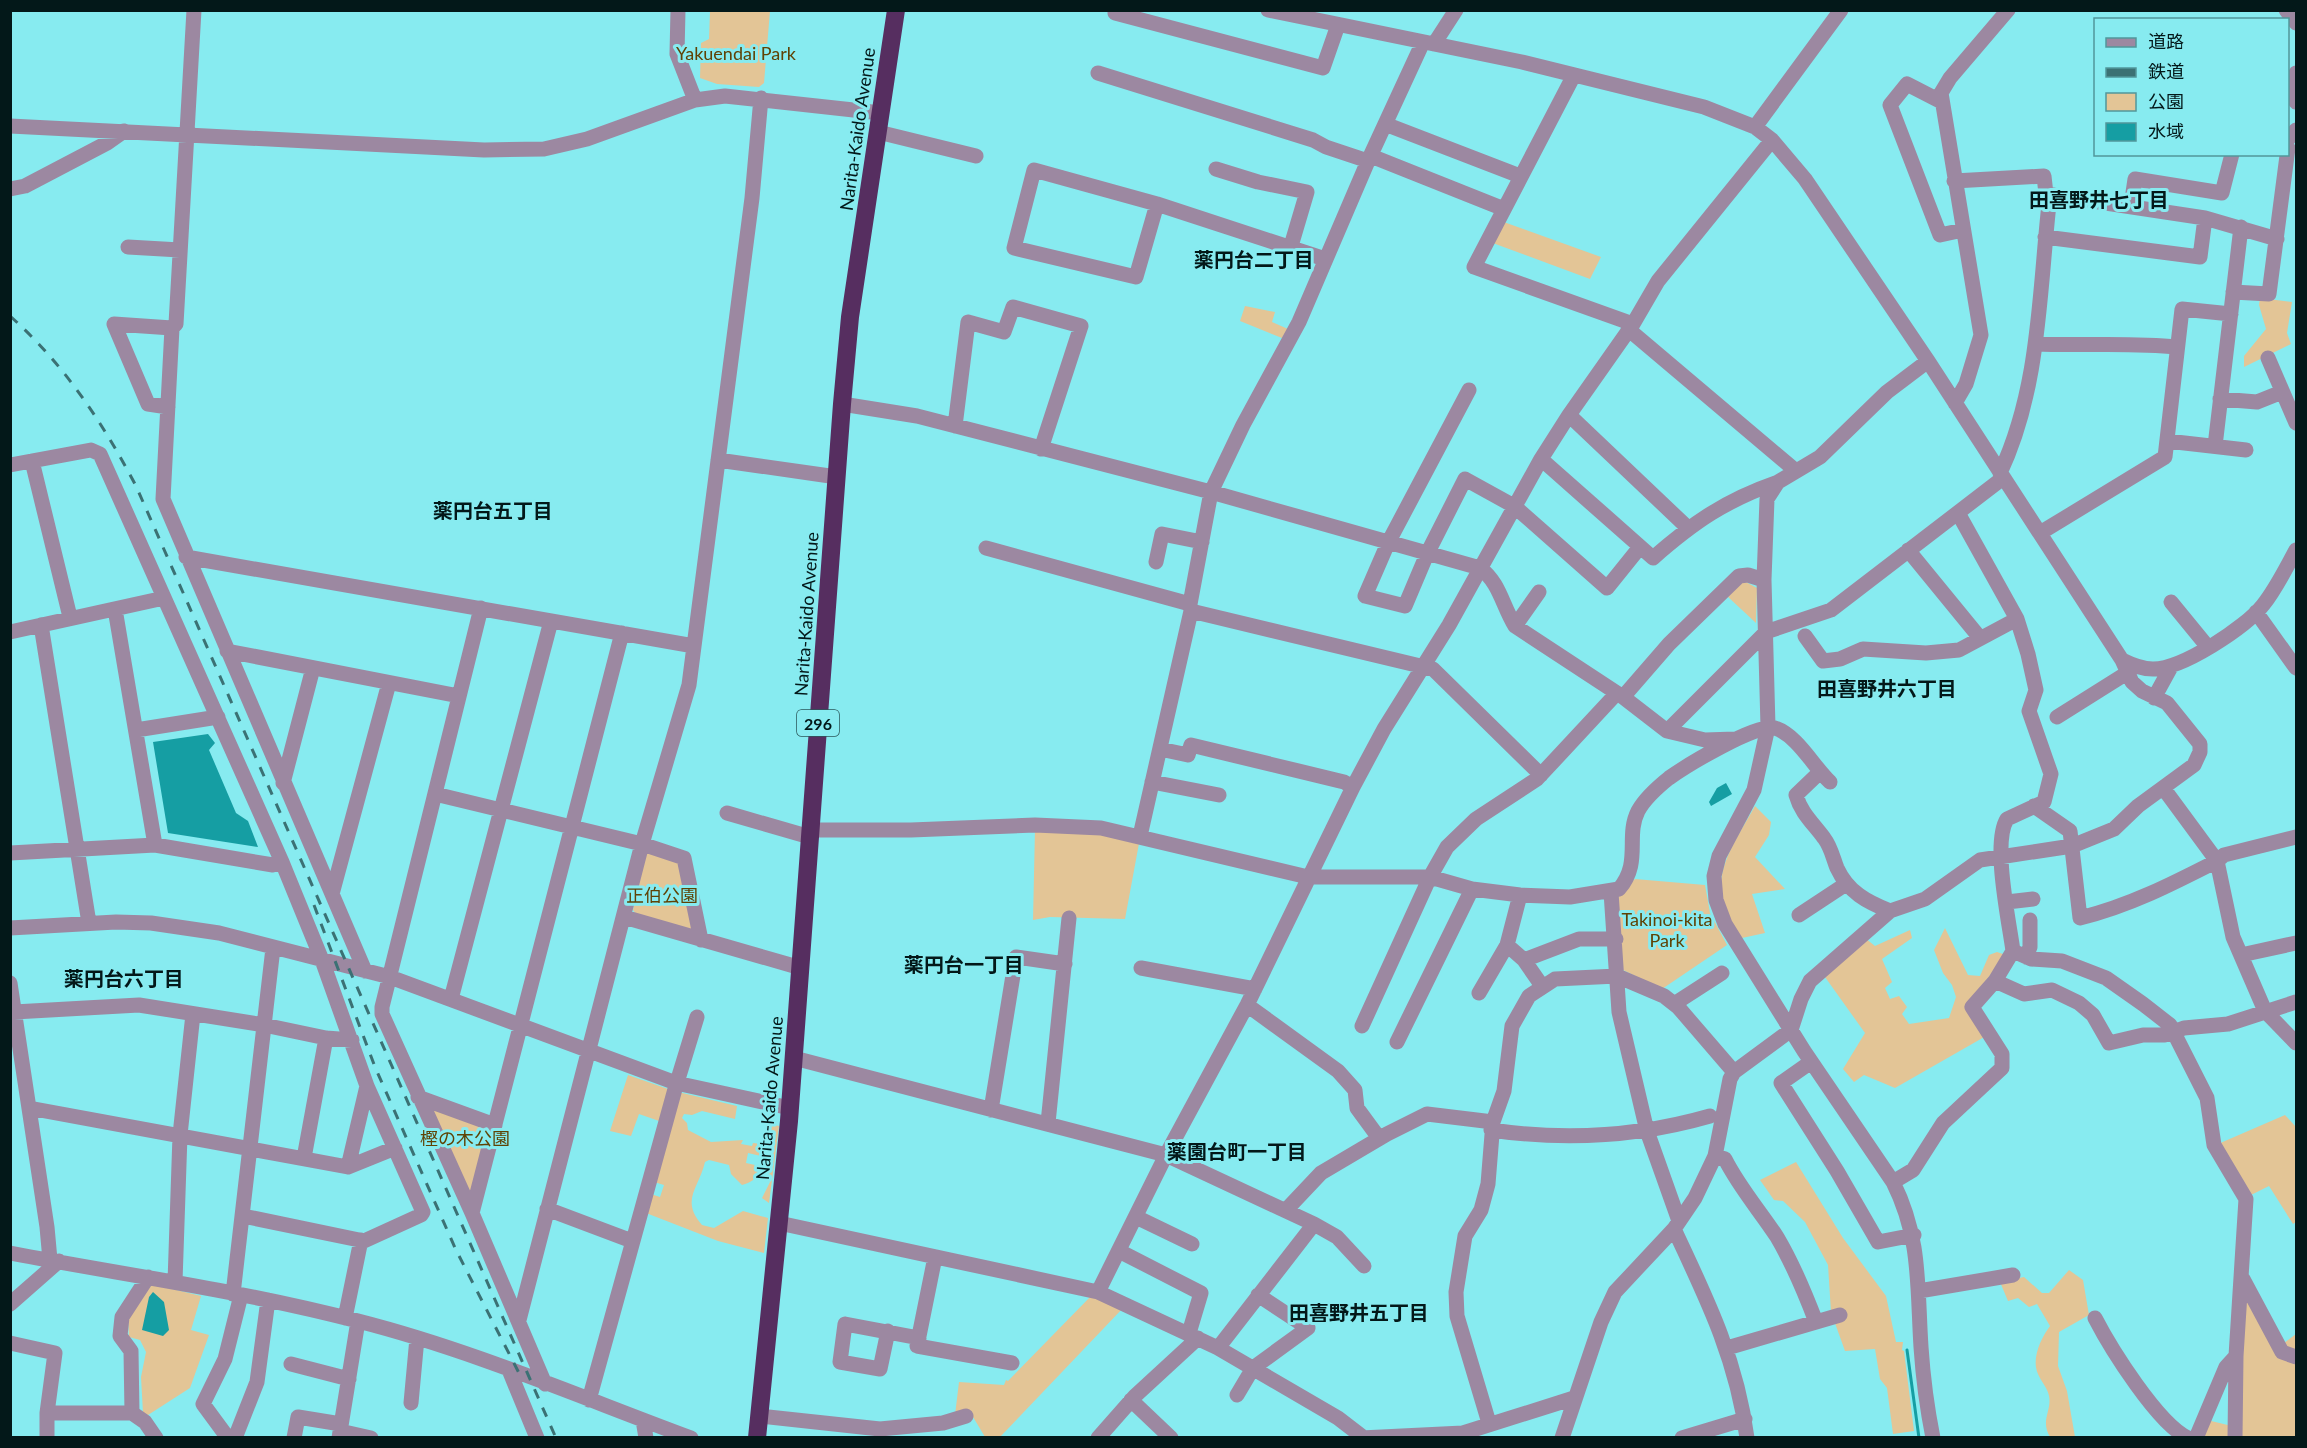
<svg xmlns="http://www.w3.org/2000/svg" width="2307" height="1448" font-family="Lato,'Noto Sans JP',sans-serif">
  <style>
    .green { fill: #e3c596; fill-rule: evenodd }
    .water { fill: #159ea3 }
    .lines { fill: none; stroke-linecap: round; stroke-linejoin: round }
    .stream { stroke: #159ea3; stroke-width: 3 }
    .minor { stroke: #9c88a1; stroke-width: 15 }
    .highway { stroke: #562e60; stroke-width: 18 }
    .rail { stroke: #3b7174; stroke-width: 3; stroke-dasharray: 10 10; stroke-linecap: butt }
    .labels { text-anchor: middle; dominant-baseline: central; stroke-width: 6; stroke-linejoin: round; paint-order: stroke }
    .shield { fill: #87ebf0; stroke: #2b575a; stroke-width: 1.5 }
    .shield-label { font-size: 16px; font-weight: bold; fill: #031819 }
    .park-label { font-size: 18px; fill: #5f4205; stroke: #87ebf0 }
    .street-label { font-size: 18px; fill: #031819; stroke: #87ebf0 }
    .neighbourhood-label { font-size: 20px; font-weight: bold; fill: #031819; stroke: #87ebf0 }
  </style>
  <rect width="100%" height="100%" fill="#87ebf0"/>
  <!-- green -->
  <path class="green" d="M710,11h60l-6,72 -5,4 -42,-3 -17,-6 1,-35 8,-4z
    M1501,221l100,36 -11,22 -100,-37z
    M2260,298l32,4 -5,31 4,11 -47,23v-11l22,-27 -7,-24z
    M1245,306l30,6 -3,10 16,7 -6,9 -42,-17z
    M1744,581l13,7 -1,35 -29,-27z
    M1755,806l16,16 -2,13 -14,22 30,32 -33,5 13,39 -23,5c-6,-9 -13,-18 -17,-28 -15,-37 13,-73 30,-104z
    M1035,829l105,9 -15,81 -75,-2 -17,3z
    M650,851l31,11 12,69 -57,-17 -3,-4 13,-56z
    M1635,879l70,6 5,28 17,32 -65,44 -41,-20 -3,-76z
    M1945,928l23,47 12,1 9,-21 8,-3 9,3 -33,42 13,39 -91,52 -31,-13 -10,7 -11,-13 22,-36 -40,-56 40,-39 10,8 35,-16 2,8 -30,21 10,23 -7,6 5,11 9,-3 8,11 -5,7 7,10 40,-6 7,-21 -4,-12 -9,-12 -9,-23z
    M628,1075l40,14 -9,32 -20,-7 -8,22 -21,-5z
    M678,1092l59,14 -2,13 -33,-8 -10,4 -8,-1 -2,4 5,5 1,7 23,12 32,-2 -2,4 11,2 1,-3 9,1 5,-18 4,-2 8,2 -10,77 -7,-5 8,-16c-14,-9 -14,-1 -28,3l-11,-11 -2,-9 -20,-5 -4,2c-6,26 -25,38 -3,63l12,3 29,-17 25,7 -4,35 -46,-12 -72,-28 5,-19 9,3 4,-12 -10,-3zM748,1153l22,5 -1,10 -23,-5z
    M430,1105l58,21 -17,69z
    M2285,1115l11,12v95l-3,2 -24,-38 -20,10 -31,-52z
    M1796,1162l47,76 43,58 10,46h7l-1,8 2,1 10,80 -21,3 -6,-46 -7,-9 -5,-30 -30,2 -14,-39 -3,-47 -23,-43 -22,-21 -9,-1 -14,-20z
    M2069,1270l14,10 6,35 -30,17 -1,34 9,25 8,46h-25c-10,-17 2,-26 -1,-41 -1,-7 -8,-15 -11,-22 -7,-15 3,-36 12,-48l-13,-22 -8,3 -11,-9 -10,3 -8,-19 24,-5 18,16h7z
    M152,1284l49,12 -10,34 18,5 -19,53 -42,27 -5,-2 -2,-36 5,-25 -6,-12 -11,-3 -1,-20z
    M2245,1291l31,58 20,-15v103l-97,1 8,-18 29,7z
    M1093,1294l31,13 -124,130h-15l-15,-25 -15,3 4,-33 45,3 2,-5 2,1z"/>
  <!-- water -->
  <path class="water" d="M208,734l7,9 -6,7 27,63 12,8 10,26 -90,-14 -15,-91z
    M1726,783l6,11 -21,12 -2,-4 8,-14z
    M153,1292l11,10 5,28 -6,6 -21,-6 7,-33z"/>
  <g class="lines">
    <!-- stream -->
    <path class="stream" d="M1907,1350l12,88"/>
    <!-- minor -->
    <path class="minor" d="M194,10l-18,314 -4,4 -9,171 202,472
      M678,10l-1,44 18,46
      M1268,10l254,52 182,45 51,20 17,13 33,39 123,182 194,299c10,5 19,9 31,9 29,0 92,-41 110,-64 13,-16 23,-37 33,-55
      M2286,10l10,13
      M1115,13l208,55 15,-43
      M1434,44l22,-34
      M1098,73l215,67 13,7 42,14
      M2296,73l-8,18 8,11
      M1574,75l-100,192 159,57
      M1942,102l-35,-18 -17,21 50,130 23,-5
      M1385,124l135,52
      M10,126l474,24 60,-1 43,-10 108,-39 30,-4 156,17
      M1755,127l86,-117
      M878,132l98,24
      M2288,139l8,-9
      M1371,156l133,53
      M1216,169l42,13 49,10 -16,54
      M1954,181l90,-5 2,18 159,24 72,21
      M10,189l15,-3 82,-43 17,-12
      M1157,204l-21,73 -122,-29 20,-78 123,34 168,55
      M2131,206l4,-27 87,14 10,-39
      M2045,237l155,20 5,-39
      M128,247l52,3
      M2233,292l36,2 19,-146
      M1628,329l168,142
      M2036,344c47,2 94,-2 141,3
      M2268,358l28,65
      M1928,361l-41,31 -67,65 -42,25 -11,17 -3,81 4,147 -14,63 -35,66 -5,20 2,24 9,24 79,127 89,131c28,56 24,103 28,165 2,30 6,61 12,91
      M1469,390l-81,153 -23,53 40,10 22,-52 38,-75 49,27 93,82 33,-41
      M2220,399l37,3 25,-10
      M1955,403l11,-19 15,-49 -40,-242 9,-15 58,-68
      M842,404l75,12 294,76 269,76c20,15 22,37 35,58l108,71 44,34 38,9 30,-1
      M168,407l-20,-3 -34,-80 58,4
      M1569,415l119,113
      M955,426l13,-104 36,10 9,-25 68,19 -40,123
      M2167,441l79,9
      M2215,446l26,-219
      M1541,459l112,99c41,-36 73,-58 125,-76
      M718,460l119,17
      M32,461l38,156
      M10,465l81,-15 9,4 182,408 40,98 45,126 56,126 -2,3 -57,26 -121,-25
      M2000,473c41,-87 39,-185 50,-278
      M1958,513l59,106 11,35 8,36 -7,21 22,63 -7,28 -37,17c-15,24 2,102 6,132l18,8 31,2 44,17 37,26 27,21 37,73 7,47 32,54 -10,157 -1,82
      M2040,533l125,-76 17,-148 49,5
      M986,548l204,56
      M1908,550l72,88
      M186,557l508,89
      M1156,562l6,-28 40,8
      M2171,602l36,44
      M481,608l-99,399v7l90,199 73,171
      M115,609l40,236
      M1191,611l242,58 108,106
      M2256,612l40,56
      M41,625l48,298
      M1515,626l24,-34
      M10,632l154,-34
      M1805,636l18,25 17,-2 23,-10 63,4 33,-3 58,-31
      M227,651l232,45
      M1623,697l46,-53 70,-68 9,-1 16,5
      M2154,698l17,-31
      M2057,717l70,-44
      M136,730l82,-13
      M1667,731l99,-99 65,-22 172,-132
      M1160,749l28,6 3,-10 153,37 9,5
      M1820,772l-24,23c5,18 17,28 28,43 7,9 9,20 13,30 11,24 30,34 53,43
      M1152,782l67,13
      M283,783l30,-115
      M2164,789l53,72 16,76 32,74 31,32
      M435,794l207,50 42,14 17,82
      M2034,806l36,25 10,87c49,-12 92,-34 137,-57l7,-6 72,-18
      M727,813l83,24
      M811,830h100l124,-5 66,3 207,49h122l42,12 48,6 50,2 49,-8c23,-27 6,-52 19,-78 6,-11 21,-25 31,-33 17,-12 89,-56 106,-50 23,8 38,38 55,54
      M1140,836l51,-225 -1,-7 21,-112 32,-67 56,-103 69,-161 55,-119
      M10,853l145,-8 118,20 9,-3
      M1611,892l8,120 28,119 32,90
      M332,894l57,-211
      M1520,895l-13,50 17,15 18,26
      M2007,902l26,-3
      M1799,915l47,-31
      M624,917l177,51
      M10,928l106,-6 35,1 68,10 171,44 286,106 114,25
      M2241,955l55,-12
      M2026,957l4,-10v-27
      M1524,960l55,-21h37
      M1141,968l114,21
      M1995,981l29,13 28,-4 27,13 14,12 16,28 34,-8h22l19,-7 44,-4 68,-22
      M10,983l37,244 3,33
      M1479,993l28,-48
      M451,999l100,-378
      M1674,1004l48,-31
      M1247,1005l91,66 17,19 2,18 22,30
      M14,1012l125,-7 125,20 62,13 26,2
      M1362,1026l68,-149 17,-30 29,-28 61,-40 80,-86
      M1397,1042l75,-153
      M794,1058l372,97 148,69 -96,124
      M1811,1062l-30,21 56,88 41,71 36,-7
      M418,1097l77,28
      M29,1108l319,59 47,-19
      M991,1110l25,-153 49,7
      M1048,1123l21,-205
      M1491,1130c75,11 146,7 219,-14
      M1715,1156l10,3c14,28 35,52 52,78 16,27 28,56 39,85
      M304,1158l22,-120
      M348,1167l19,-81
      M1893,1182l20,-12 30,-47 59,-55v-14l-30,-47 23,-26 18,-30
      M547,1209l85,32
      M1287,1209l34,-36 66,-39 40,-20 66,8
      M472,1213l150,-580
      M1136,1217l56,27
      M779,1223l319,69 120,56 120,70 26,20
      M1314,1224l23,13 27,29
      M1674,1229c33,70 63,131 73,209
      M1119,1251l82,42 -12,40
      M10,1253c116,22 233,38 348,68 114,29 222,76 333,117
      M935,1257l-18,89 95,17
      M148,1277l-26,40 -2,19 11,15 1,62 13,9 11,16
      M2243,1279l39,73 14,5
      M175,1282l5,-147 13,-121
      M1919,1291l94,-16
      M1098,1292l68,-137 81,-150 106,-218 31,-58 65,-104 92,-166 28,-44 64,-91 25,-43 114,-141
      M233,1294l40,-346
      M10,1304l49,-43
      M345,1318l16,-78
      M2095,1318c16,31 63,106 93,120
      M519,1320l123,-476 47,-159 63,-487 9,-100
      M888,1331l-8,38 -40,-7 5,-38 74,14
      M10,1343l45,10 -8,60v25
      M1727,1348l113,-33
      M291,1364l58,15
      M509,1370l28,68
      M1237,1395l16,-27 55,-40 -50,-33
      M589,1400l86,-311 22,-72
      M1131,1400l40,38
      M411,1403l6,-65
      M47,1413h85
      M759,1416l121,13 63,-6 23,-7
      M643,1420l3,18
      M1489,1423l-32,-107 -1,-24 9,-56 16,-26 7,-26 5,-62 11,-31 8,-65 17,-30 26,-17 62,-3 47,20 14,11 56,65
      M340,1431l31,7
      M228,1438l-25,-34 22,-45 16,-64
      M235,1438l22,-56 11,-82
      M294,1438l4,-21 43,7
      M339,1438l19,-117
      M1098,1438l37,-42 63,-58
      M1361,1438l102,-5 111,-35
      M1562,1438l39,-116 14,-30 59,-63 21,-31 20,-42 15,-77 4,-7 57,-42 10,-31 9,-18 80,-70 35,-12 55,-39 92,-14 42,-17 24,-23 56,-41 6,-13v-8l-33,-41 -25,-12 -10,-9 -10,-22
      M1682,1438l63,-19
      M2196,1438l30,-71 10,-11"/>
    <!-- highway -->
    <path class="highway" d="M757,1438l32,-317 53,-717 8,-87 46,-307"/>
    <!-- rail -->
    <path class="rail" d="M10,316c54,48 93,107 126,170l420,952
      M314,905l61,162 81,183 64,125"/>
  </g>
  <g class="labels">
    <!-- shield labels -->
    <rect class="shield" x="797" y="710" width="42" height="26" rx="4.5"/>
    <g class="shield-label">
      <text x="818" y="723">296</text>
    </g>
    <!-- park labels -->
    <g class="park-label">
      <text x="736" y="53">Yakuendai Park</text>
      <text x="662" y="895">正伯公園</text>
      <text x="1667" y="919">Takinoi-kita<tspan x="1667" dy="21">Park</tspan></text>
      <text x="465" y="1138">樫の木公園</text>
    </g>
    <!-- street labels -->
    <g class="street-label">
      <text transform="translate(857 129) rotate(-82)">Narita-Kaido Avenue</text>
      <text transform="translate(806 614) rotate(-86)">Narita-Kaido Avenue</text>
      <text transform="translate(769 1098) rotate(-85)">Narita-Kaido Avenue</text>
    </g>
    <!-- neighbourhood labels -->
    <g class="neighbourhood-label">
      <text x="2099" y="199">田喜野井七丁目</text>
      <text x="1254" y="259">薬円台二丁目</text>
      <text x="493" y="510">薬円台五丁目</text>
      <text x="1887" y="688">田喜野井六丁目</text>
      <text x="964" y="964">薬円台一丁目</text>
      <text x="124" y="978">薬円台六丁目</text>
      <text x="1237" y="1151">薬園台町一丁目</text>
      <text x="1359" y="1312">田喜野井五丁目</text>
    </g>
  </g>
  <!-- border -->
  <rect width="2307" height="1448" fill="none" stroke="#031819" stroke-width="24"/>
  <!-- legend -->
  <rect x="2094" y="18" width="195" height="138" fill="#87ebf0" stroke="#52979a" stroke-width="1.5"/>
  <rect x="2106" y="38" width="30" height="9" fill="#9c88a1" stroke="#52979a" stroke-width="1.5"/>
  <text x="2148" y="48" font-size="18" fill="#031819">道路</text>
  <rect x="2106" y="68" width="30" height="9" fill="#3b7174" stroke="#52979a" stroke-width="1.5"/>
  <text x="2148" y="78" font-size="18" fill="#031819">鉄道</text>
  <rect x="2106" y="93" width="30" height="18" fill="#e3c596" stroke="#52979a" stroke-width="1.5"/>
  <text x="2148" y="108" font-size="18" fill="#031819">公園</text>
  <rect x="2106" y="123" width="30" height="18" fill="#159ea3" stroke="#52979a" stroke-width="1.5"/>
  <text x="2148" y="138" font-size="18" fill="#031819">水域</text>
</svg>
